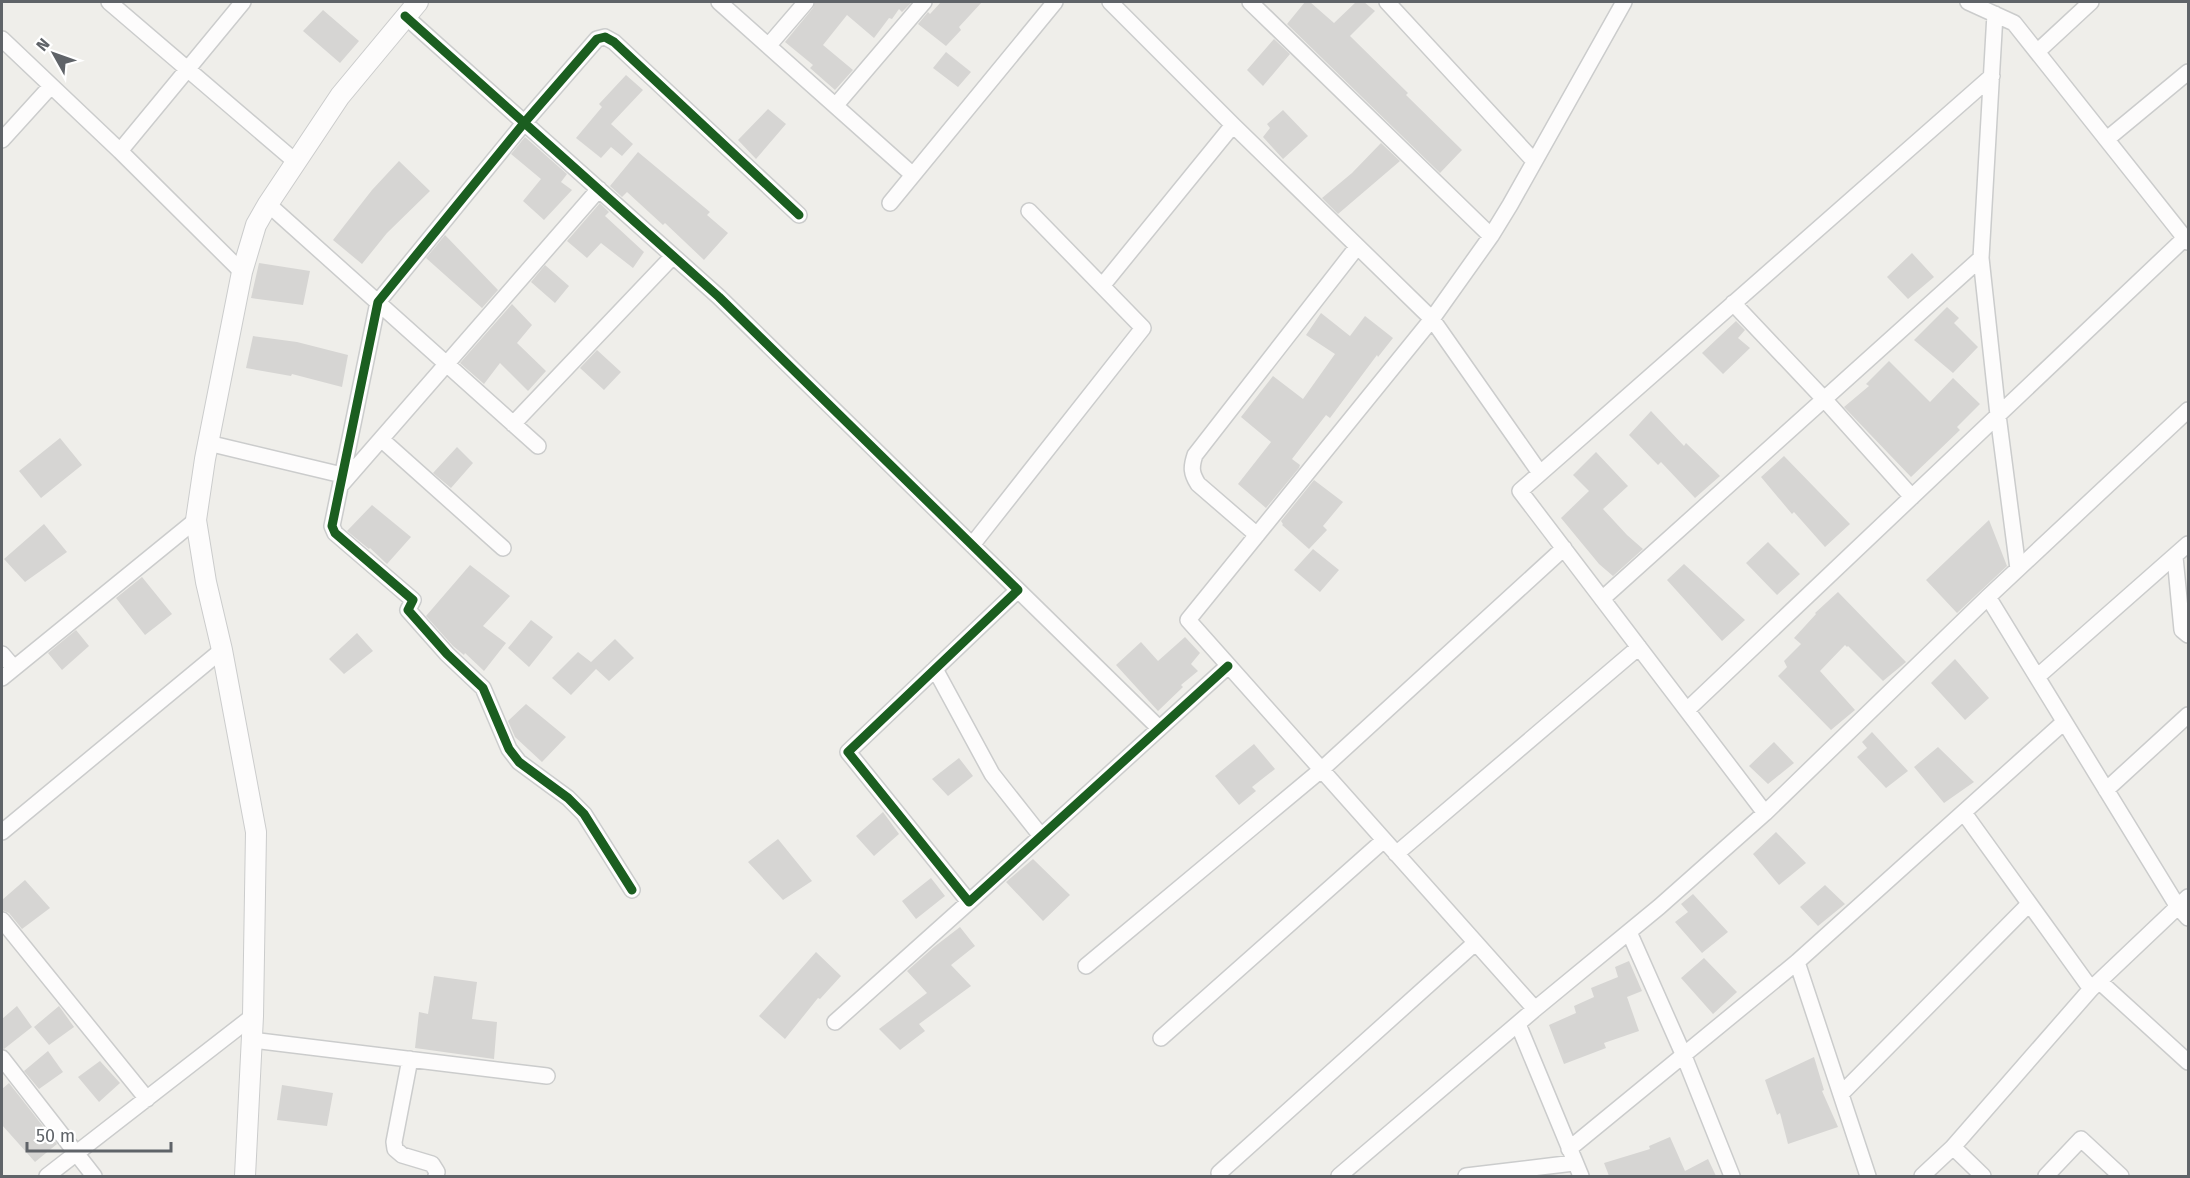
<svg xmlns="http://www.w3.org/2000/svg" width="2190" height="1178" font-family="'Fira Sans',sans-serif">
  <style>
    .building { fill: #d6d5d3 }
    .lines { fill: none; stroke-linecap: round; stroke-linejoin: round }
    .minor-casing { stroke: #cbcccc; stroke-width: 18 }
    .tertiary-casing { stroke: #cbcccc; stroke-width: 22 }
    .minor { stroke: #fdfcfc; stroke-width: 15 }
    .tertiary { stroke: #fdfcfc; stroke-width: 20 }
    .cycleway-casing { stroke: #fff; stroke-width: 13 }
    .cycleway { stroke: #1b5e20; stroke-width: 9 }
  </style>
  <rect width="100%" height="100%" fill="#efeeea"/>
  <!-- building -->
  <path class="building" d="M815,2h97l-10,10 -3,-3 -7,10 -3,-1 -15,20 -27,-23 -24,30 30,25 -18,20 -25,-22 3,-3 -28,-23 28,-34z
    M941,2h41l-23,25 2,3 -15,16 -28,-22 10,-12 2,2z
    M1305,2h5l24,21 22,-21h8l11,9 -25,25 58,57 -2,2 56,55 -22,23 -153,-149z
    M323,10l36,31 -19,22 -37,-32z
    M1274,39l16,15 -27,32 -16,-16z
    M946,52l25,20 -13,15 -25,-19z
    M626,75l17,15 -32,34 22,20 -11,12 -11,-9 -10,11 -25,-20 26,-31 -3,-3z
    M768,109l18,15 -30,35 -18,-19z
    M1283,110l25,26 -25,23 -20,-22 7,-9 -3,-4z
    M525,137l42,37 -6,8 11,8 -28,30 -21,-19 18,-22 -30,-25z
    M1381,143l19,18 -62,53 -16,-16 30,-25z
    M638,152l72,60 -3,3 21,18 -24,27 -39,-37 -2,2 -36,-33 -5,5 -12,-11z
    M399,161l31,30 -43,42 -25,31 -29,-24 39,-50z
    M600,203l9,9 -4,4 39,36 -11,16 -32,-25 -14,15 -20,-17z
    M445,235l53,55 -16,18 -56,-50z
    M1912,253l22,24 -26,22 -21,-22z
    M259,263l51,8 -7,34 -52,-7z
    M545,265l24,21 -14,17 -24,-21z
    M512,304l20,21 -15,18 29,28 -18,20 -28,-28 -16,21 -24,-21z
    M1947,307l12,11 -5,5 24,24 -25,26 -39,-33z
    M1321,313l29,23 15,-20 28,22 -15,19 -1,-2 -47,63 -4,-3 -34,44 8,6 -1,3 -33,40 -28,-24 33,-42 -30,-25 32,-41 30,23 32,-45 -29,-19z
    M1736,321l9,9 -7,8 12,10 -27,26 -21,-21z
    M253,336l44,6 51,13 -6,32 -50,-13 -1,2 -45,-8z
    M597,350l24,22 -17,18 -24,-22z
    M1889,361l41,41 23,-24 27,26 -23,23 3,3 -49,47 -67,-70 25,-21 -3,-2z
    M1651,411l33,35 2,-3 34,33 -25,22 -34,-36 -3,3 -29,-30z
    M60,438l22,27 -41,33 -22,-27z
    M457,447l16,16 -22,25 -18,-15z
    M1596,452l32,34 -25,23 24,26 16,14 -30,27 -14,-12 -38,-46 28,-27 -16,-16z
    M1784,456l66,68 -25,23 -31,-35 -2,2 -31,-37z
    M1314,480l29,22 -20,24 4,4 -18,19 -27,-24 1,-1 -2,-3z
    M372,505l39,32 -24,27 -17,-16 -1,1 -22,-18z
    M1989,520l18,46 -50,47 -31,-33z
    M44,524l23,28 -42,30 -21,-23z
    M1768,542l32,32 -23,21 -31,-32z
    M1313,549l26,21 -19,22 -26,-22z
    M1684,564l61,56 -23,21 -55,-61z
    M470,565l40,31 -27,30 23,17 -22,28 -19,-18 -1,2 -11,-9 -27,-30z
    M142,577l30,37 -27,21 -29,-37z
    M1838,592l68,70 -23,19 -35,-35 -1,1 -2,-2 -25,26 35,39 -24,20 -53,-54 9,-9 -3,-6 17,-17 -7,-6 22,-24 -1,-1z
    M531,620l22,17 -24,30 -21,-19z
    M76,630l13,16 -27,24 -14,-17z
    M357,633l16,18 -29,23 -15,-15z
    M1185,637l15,16 -9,11 7,7 -17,14 2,2 -25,24 -42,-46 25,-23 17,19z
    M615,639l19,19 -25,23 -13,-12 -25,26 -19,-17 26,-26 13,10z
    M1955,659l34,39 -24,22 -34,-37z
    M526,704l40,33 -24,25 -27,-25 -7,-16z
    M1872,732l36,39 -22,17 -29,-31 10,-9 -5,-6z
    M1774,742l20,21 -26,21 -19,-18z
    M1254,744l21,25 -23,18 4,4 -17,14 -24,-29z
    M1938,747l36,35 -30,21 -30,-36z
    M959,758l14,18 -25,20 -16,-17z
    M883,812l16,22 -25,22 -18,-20z
    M1776,832l30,31 -27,22 -26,-31z
    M778,839l34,42 -29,19 -35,-38z
    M1033,859l37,36 -27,26 -37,-39z
    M931,878l14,18 -29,23 -14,-18z
    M25,880l25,28 -28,21 -13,-16 -7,-3v-10z
    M1825,885l20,19 -27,22 -18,-19z
    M1693,894l35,38 -26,21 -27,-31 13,-10 -7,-8z
    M960,927l15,19 -24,19 20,21 -52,38 6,7 -25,19 -21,-21 48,-36 -20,-22 27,-24z
    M816,952l25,24 -21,23 -2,-1 -33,41 -26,-23z
    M1704,958l33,34 -24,22 -32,-36z
    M1629,961l13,30 -15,6 12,34 -35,12 2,5 -42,16 -15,-39 27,-12 -2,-7 20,-9 -3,-9 27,-11 -3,-10z
    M434,976l43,6 -5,37 25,3 -3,37 -79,-11 4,-36 9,2z
    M17,1006l15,21 -28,22 -2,-1v-29z
    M59,1006l15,21 -25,18 -15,-18z
    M48,1051l15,21 -24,17 -15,-18z
    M1814,1057l10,33 -2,1 16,36 -50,17 -8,-31 -3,2 -12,-35z
    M100,1061l20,22 -21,19 -21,-25z
    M9,1083l48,61 -22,18 -33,-37v-36z
    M282,1085l51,8 -6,33 -50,-6z
    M1670,1137l15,34 23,-12 8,17h-107l-5,-13 46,-14 -1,-3z"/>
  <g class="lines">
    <defs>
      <path id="minor" d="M109,2l187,160
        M719,2l194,173
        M1110,2l123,123 199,194 108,154
        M1250,2l241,234
        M1387,2l147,159
        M1968,2l46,21 174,219
        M1995,14l-14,244 17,157 20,154
        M405,16l314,281 299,293 -170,162 121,150 259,-236
        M2,39l118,112
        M769,45l37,-43
        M2037,52l54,-50
        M836,105l88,-103
        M2107,139l81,-67
        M2,140l49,-54
        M890,203l165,-201
        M268,204l270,242
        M242,272l-122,-121 123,-149
        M1102,286l131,-161
        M1733,303l91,96 88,98
        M513,424l160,-168
        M381,439l122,109
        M208,443l134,32
        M341,485l258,-296
        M1257,535l-59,-51c-7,-11 -7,-17 -3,-29l162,-208
        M972,545l171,-217 -114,-117
        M2175,557l7,73 6,5
        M1018,590l141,138
        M1988,597l190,310 10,11
        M1602,599l379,-341
        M2,654l12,14
        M935,669l57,105 49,62
        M2037,677l151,-133
        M2,678l194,-158
        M1687,710l498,-472
        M2106,790l82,-75
        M1765,813l-245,-322 472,-415
        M1964,813l127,176
        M2,832l220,-182
        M1396,854l243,-207
        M632,890l-48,-76 -16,-16 -49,-36 -10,-13 -26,-61 -36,-34 -39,-44 5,-10 -78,-67 -3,-7 46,-224 146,-179 73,-84 8,-2 9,5 185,173
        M2,920l145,179
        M1629,932l55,124 48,120
        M1797,962l71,214
        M1086,966l235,-196 243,-222
        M2100,982l88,80
        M1535,1009l-347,-389 244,-301 59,-83 19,-31 114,-203
        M835,1022l134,-120
        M1518,1024l63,152
        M1161,1038l223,-198
        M252,1040l295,36
        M2,1058l92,118
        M410,1059l-16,83 1,7 7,6 30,9 5,8 -1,4
        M1841,1094l188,-190
        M1569,1149l228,-187 267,-240
        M1219,1173l256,-230
        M47,1176l206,-160
        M1339,1176l196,-167 124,-102 106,-94 223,-216 200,-187
        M1466,1176l108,-13
        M1922,1176l31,-29
        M1983,1176l-30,-29 138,-158 97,-92
        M2046,1176l35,-37 40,37"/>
      <path id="tertiary" d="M245,1176l8,-160 3,-184 -34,-182 -16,-68 -10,-62 9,-61 37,-187 14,-47 12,-21 72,-108 78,-94"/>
    </defs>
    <!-- minor casing -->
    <use href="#minor" class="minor-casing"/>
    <!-- tertiary casing -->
    <use href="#tertiary" class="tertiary-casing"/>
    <!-- minor -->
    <use href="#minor" class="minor"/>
    <!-- tertiary -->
    <use href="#tertiary" class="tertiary"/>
    <defs>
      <path id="cycleway" d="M405,16l314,281 299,293 -170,162 121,150 259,-236
        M632,890l-48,-76 -16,-16 -49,-36 -10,-13 -26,-61 -36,-34 -39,-44 5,-10 -78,-67 -3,-7 46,-224 146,-179 73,-84 8,-2 9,5 185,173"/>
    </defs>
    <!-- cycleway casing -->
    <use href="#cycleway" class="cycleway-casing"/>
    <!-- cycleway -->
    <use href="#cycleway" class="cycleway"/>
  </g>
  <!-- border -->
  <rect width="2190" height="1178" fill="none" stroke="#5f6368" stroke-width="6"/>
  <!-- north arrow -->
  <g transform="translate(54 54) rotate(310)" stroke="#ffffff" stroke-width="4.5" paint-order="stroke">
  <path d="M0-4.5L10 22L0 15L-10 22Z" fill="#5f6368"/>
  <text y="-9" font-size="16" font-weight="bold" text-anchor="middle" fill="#5f6368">N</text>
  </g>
  <!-- scale -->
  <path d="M27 1142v9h144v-9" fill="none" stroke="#5f6368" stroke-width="3"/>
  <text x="36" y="1142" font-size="18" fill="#5f6368" stroke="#ffffff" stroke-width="4.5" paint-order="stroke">50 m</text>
</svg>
